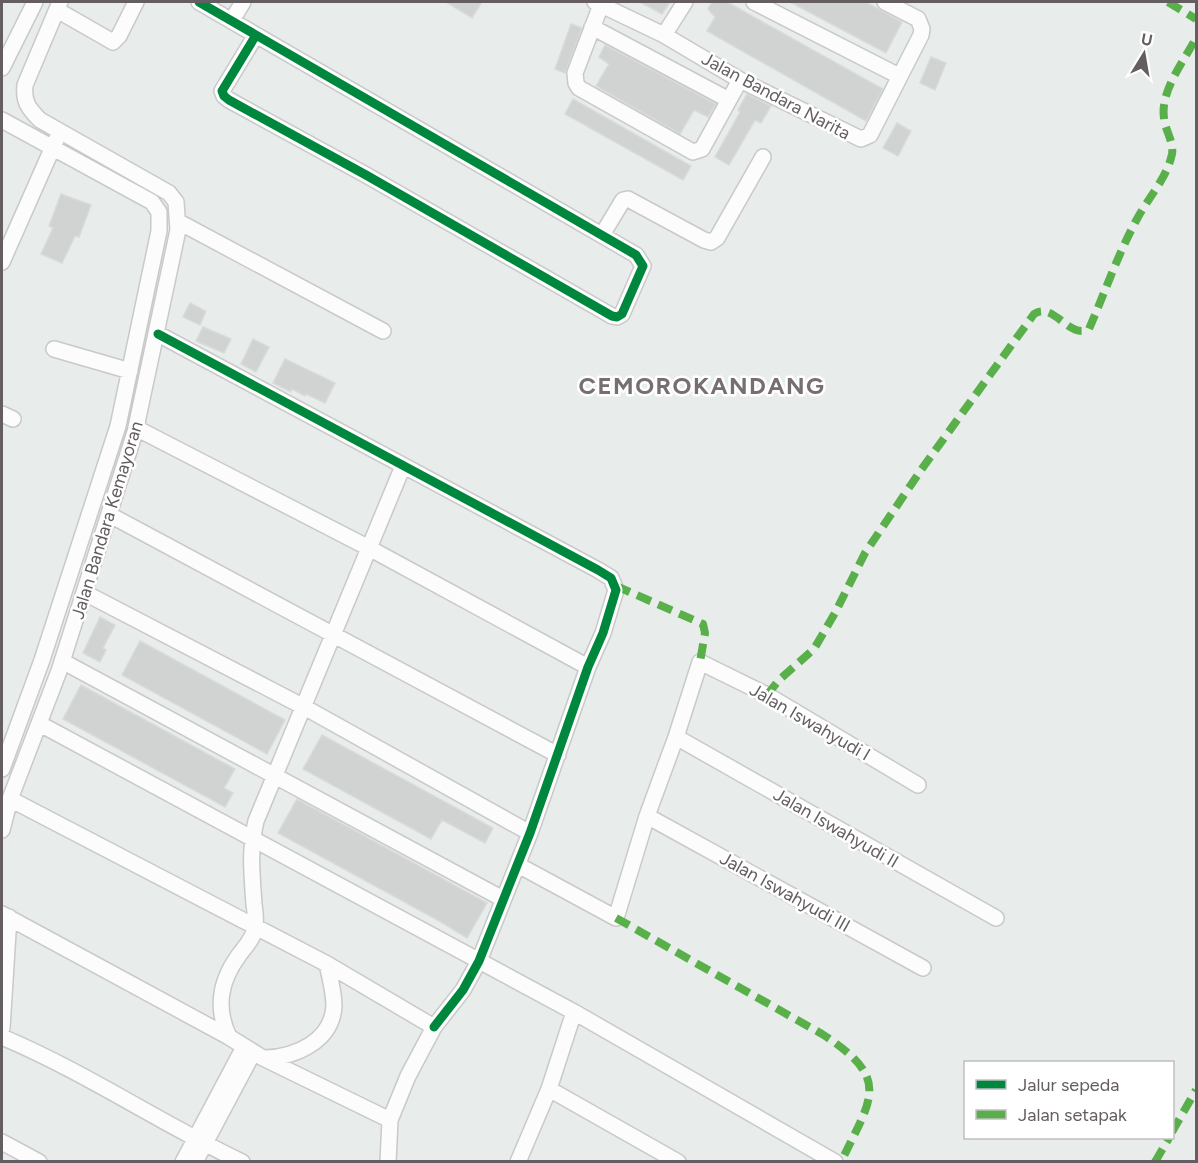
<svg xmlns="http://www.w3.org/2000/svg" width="1198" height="1163" font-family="Figtree,sans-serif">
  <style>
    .building { fill: #d0d3d1; stroke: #d7dbd9; stroke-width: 1.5 }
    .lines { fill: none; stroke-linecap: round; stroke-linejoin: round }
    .minor-casing { stroke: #c9c9c9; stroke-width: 18 }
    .minor { stroke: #fcfcfc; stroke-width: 15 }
    .quiet { stroke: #59b04a; stroke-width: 8; stroke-dasharray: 15 8; stroke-linecap: butt }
    .cycleway-casing { stroke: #fff; stroke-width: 13 }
    .cycleway { stroke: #00873e; stroke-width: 9 }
    .labels { text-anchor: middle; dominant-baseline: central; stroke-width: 5; stroke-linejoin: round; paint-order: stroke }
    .street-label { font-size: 18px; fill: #645d61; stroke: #fff }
    .district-label { font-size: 24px; font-weight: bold; letter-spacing: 1.5px; fill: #766e73; stroke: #fff }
  </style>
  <rect width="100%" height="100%" fill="#e8ecea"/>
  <!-- building -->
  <path class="building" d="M446,2h36l-10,16z
    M640,2h30l-8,12z
    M712,2h15l156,87 -17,32 -159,-90 8,-14 -7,-8z
    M790,2h76l36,20 -16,31z
    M571,24l11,4 -17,45 -10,-4z
    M605,45l111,59 -8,13 -14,-7 -14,24 -84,-48 13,-22 -10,-7z
    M931,57l15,6 -11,27 -15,-7z
    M747,94l24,12 -10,17 -6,-3 -26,45 -14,-8 25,-45 -2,-2z
    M573,99l118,67 -8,14 -118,-66z
    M897,123l14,8 -13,25 -15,-8z
    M61,194l30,11 -12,32 -4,-1 -13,27 -21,-9 12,-26 -4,-2z
    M190,303l16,8 -6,14 -17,-8z
    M203,327l28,12 -7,14 -28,-12z
    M253,339l16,8 -13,25 -15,-8z
    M285,359l50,24 -10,20 -19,-9 -1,2 -13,-7 -1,3 -18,-9z
    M100,617l15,8 -12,23 3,2 -6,12 -17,-9z
    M140,641l145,79 -18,34 -145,-79z
    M81,685l154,84 -11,19 9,5 -8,14 -162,-88z
    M322,735l171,93 -8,15 -43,-23 -11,19 -128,-70z
    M297,799l190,104 -20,35 -26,-16 -163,-89z"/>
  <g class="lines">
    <defs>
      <path id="minor" d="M60,2l-35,83c-2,17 4,24 15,35l129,73 7,9
        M199,2l437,253 7,11 -21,48 -5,3 -5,-1 -246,-141 -137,-75 -5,-4 -2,-5 34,-56
        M595,2l69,33 76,45 121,59 9,-4 51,-100 1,-6 -4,-10 -33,-17
        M754,2l145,74
        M601,5l-26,68 1,10 3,5 114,64 9,-3 38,-69
        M57,10l56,32 6,-6 17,-34
        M232,20l11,-18
        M592,27l137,73
        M664,35l21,-33
        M2,68l33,-66
        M2,120l150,82 7,10
        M179,222l204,109
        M602,235l21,-35 5,-1 76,41 7,2 6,-4 46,-81
        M2,262l54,-122
        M158,334l440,236 13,8 5,12 -13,43 -15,34 -58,166 -51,128 -16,29 -29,37
        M54,349l76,22
        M2,414l11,5
        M136,428l233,120 219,119
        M110,515l448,240
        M85,593l219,114 226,126
        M62,661l441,238
        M40,724l534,288 261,150
        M676,737l320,181
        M2,769l40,-109 76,-234 41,-195v-19
        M10,799l317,165 107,63 -26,49 -18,44 -2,42
        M647,816l276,152
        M2,830l8,-31 49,-128 76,-239 43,-202 -2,-28
        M518,865l98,53 31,-102 29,-79 24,-75 67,33 151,90
        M2,914l227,123 34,21 127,62
        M2,1028l7,-111
        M2,1037c83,35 158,86 240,125
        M229,1037c-14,-30 -9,-56 10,-82 6,-8 15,-17 16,-28 1,-7 0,-16 -1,-23 -2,-28 -5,-55 2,-83l147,-355
        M265,1058c31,-1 67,-17 69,-52 0,-14 -4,-28 -7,-42
        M549,1089l129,73
        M2,1142l37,20
        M183,1162l61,-115
        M195,1162l58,-109
        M518,1162l31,-73 25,-77"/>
    </defs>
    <!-- minor casing -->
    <use href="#minor" class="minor-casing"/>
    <!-- minor -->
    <use href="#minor" class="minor"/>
    <!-- quiet -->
    <path class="quiet" d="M1168,2l28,17
      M616,586l87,38 2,9 -5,29
      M767,695l12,-15 35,-31 21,-36 30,-60 56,-83 113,-156c20,-13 35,26 55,15 16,-37 29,-75 48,-110 11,-21 30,-41 35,-65 2,-12 -7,-24 -8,-36 -4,-27 20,-57 32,-80
      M616,918l206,116c70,45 50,63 19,128
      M1172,1132l24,-42
      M1155,1162l14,-24"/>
    <defs>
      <path id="cycleway" d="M199,2l437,253 7,11 -21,48 -5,3 -5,-1 -246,-141 -137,-75 -5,-4 -2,-5 34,-56
        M158,334l440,236 13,8 5,12 -13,43 -15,34 -58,166 -51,128 -16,29 -29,37"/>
    </defs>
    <!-- cycleway casing -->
    <use href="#cycleway" class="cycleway-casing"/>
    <!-- cycleway -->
    <use href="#cycleway" class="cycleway"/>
  </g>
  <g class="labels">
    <!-- street labels -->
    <g class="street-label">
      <text transform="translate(776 96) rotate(28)">Jalan Bandara Narita</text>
      <text transform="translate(107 520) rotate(-73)">Jalan Bandara Kemayoran</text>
      <text transform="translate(810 722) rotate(30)">Jalan Iswahyudi I</text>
      <text transform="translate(836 828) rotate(30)">Jalan Iswahyudi II</text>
      <text transform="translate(785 892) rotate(29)">Jalan Iswahyudi III</text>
    </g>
    <!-- district labels -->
    <g class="district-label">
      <text x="702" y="385">CEMOROKANDANG</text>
    </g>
  </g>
  <!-- border -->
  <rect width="1198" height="1163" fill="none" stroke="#645d61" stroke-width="6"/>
  <!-- legend -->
  <rect x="964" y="1061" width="210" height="78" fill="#ffffff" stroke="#c1bec0" stroke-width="1.5"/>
  <rect x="976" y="1080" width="30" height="9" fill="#00873e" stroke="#c1bec0" stroke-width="1.5"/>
  <text x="1018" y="1091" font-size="18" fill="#645d61">Jalur sepeda</text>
  <rect x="976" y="1110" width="30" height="9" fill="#59b04a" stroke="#c1bec0" stroke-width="1.5"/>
  <text x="1018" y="1121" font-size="18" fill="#645d61">Jalan setapak</text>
  <!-- north arrow -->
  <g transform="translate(1144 54) rotate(11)" stroke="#ffffff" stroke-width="4.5" paint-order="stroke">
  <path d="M0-4.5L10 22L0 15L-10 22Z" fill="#645d61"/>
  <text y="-9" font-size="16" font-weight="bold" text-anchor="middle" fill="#645d61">U</text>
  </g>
</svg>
